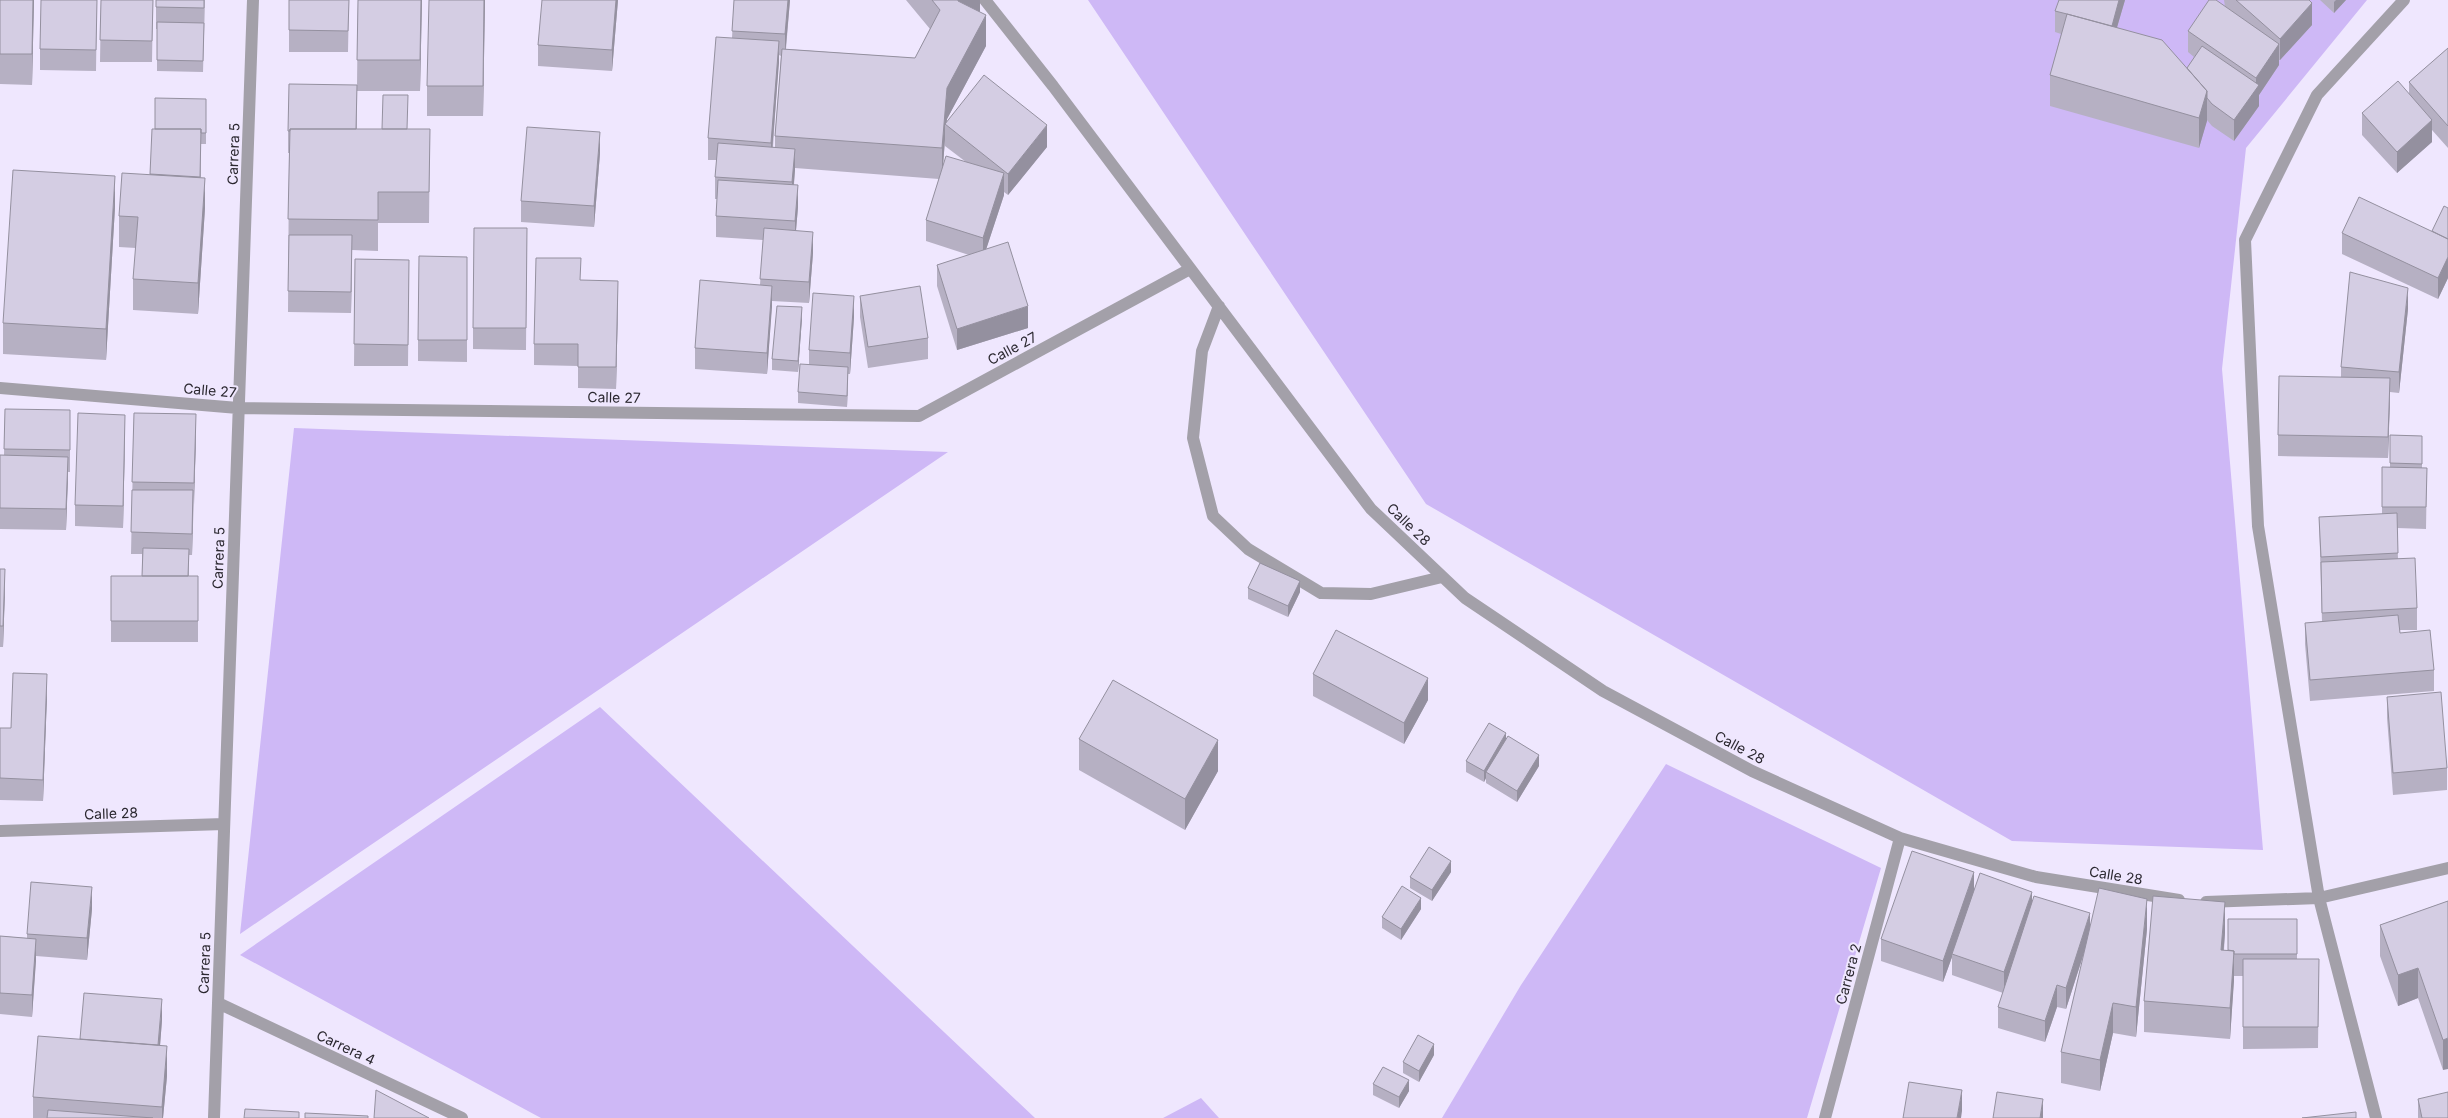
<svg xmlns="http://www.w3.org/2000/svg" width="2448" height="1118" font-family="Inter,sans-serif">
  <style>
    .green { fill: #ceb8f6 }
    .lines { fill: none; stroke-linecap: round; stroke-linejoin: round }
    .minor { stroke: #a3a0a9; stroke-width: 12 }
    .wall { fill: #b6b0c3; fill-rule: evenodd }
    .shaded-wall { fill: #94909f }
    .building { fill: #d4cde3; stroke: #94909f }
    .labels { text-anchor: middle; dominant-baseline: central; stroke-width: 4; stroke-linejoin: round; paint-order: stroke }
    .street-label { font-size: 14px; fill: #2b2830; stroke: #efe7fe }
  </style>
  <rect width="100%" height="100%" fill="#efe7fe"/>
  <!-- green -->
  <path class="green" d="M1088,0h1279l-121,148 -24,221 41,481 -251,-9 -586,-337z
    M294,428l654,24 -708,482z
    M600,707l435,411h-494l-301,-163z
    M1666,764l215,104 -74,250h-365l79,-133z
    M1201,1098l18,20h-56z"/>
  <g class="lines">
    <!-- minor -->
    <path class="minor" d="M985,0l68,86 318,423 94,89 138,93 149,80 148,67 136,39 143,23
      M1219,306l-17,45 -9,87 20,78 35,33 73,44 50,1 71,-17
      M0,388l238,20 681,8 271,-147
      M0,831l224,-7
      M2206,902l113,-4 129,-30
      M218,1003l244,115
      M214,1118l39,-1118
      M1825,1118l75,-280
      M2376,1118l-57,-220 -61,-372 -13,-286 72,-145 87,-95"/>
  </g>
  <!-- wall -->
  <path class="wall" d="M0,0h34l-2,85 -32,-1z
    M97,0l-1,71 -56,-1v-21z
    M101,0h52l-1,62h-52z
    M156,0h49l-2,72 -46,-1v-42h-1z
    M289,0h60l-1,52h-59z
    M358,0h64l-2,91h-63v38h73l-1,94h-51v28l-26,-1 -1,63 -63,-1 1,-159h-1v-22l69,-46z
    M485,0l-2,116h-56v-30z
    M618,0l-6,71 -74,-5v-21z
    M734,0h56l-4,49 129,9 15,-29 -24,-29h74v12l6,34 -39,73v4l100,24 -39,48 -4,-3v3l-18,54 42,79 -71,22 -20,-64v-21l32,-10 -43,-14v-21l13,-41 -144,-11 -1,17 4,22 -2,23 17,23 -4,50 -37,-2 -5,73 -72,-5v-21l65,-63 3,-45 -47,-3v-21l1,-17h-2v-22l2,-17h-9v-22l24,-100zM779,55l2,1 -6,80v12l-2,-1zM945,139v7l21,16 -23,4z
    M2125,0l-8,27 70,41 7,-11 -6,-5v-21l37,-24 -1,-7h85l3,25 -32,35h-1v5l-20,30v11l-25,35 -22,-15 -5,-6 -8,28 -149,-42v-31l11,-41 -6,-2v-21z
    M2320,0h26l-12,13z
    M2448,48v100l-16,-18v12l-35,31 -35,-38v-22l47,-20v-11z
    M206,99v45h-5v33l4,31 -7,106 -65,-4v-31l3,-31 -17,-1v-31l31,-42 5,-45z
    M600,153l-6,74 -73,-5v-21z
    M115,207l-9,153 -103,-6v-31z
    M2448,208v70l-10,21 -96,-45v-21l90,-2z
    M527,228l-1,122 -53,-1v-21z
    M467,257v105l-49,-1v-21z
    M355,259l54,1 -1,106h-54z
    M581,280l37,22 -2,87 -38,-1v-22l-44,-1v-21z
    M860,296l68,42v21l-60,9 -8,-51z
    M2408,309l-9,84 -9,-1 -2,66 -110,-2v-21l63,-58v-10z
    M854,317l-4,57h-2l-1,33 -49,-4v-11l11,-28v-14z
    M802,318l-4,54 -26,-2v-11z
    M5,409l65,23v40h-2l-2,58 -66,-1v-74h4z
    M134,413l62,23 -4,119h-3v21h9v66h-87v-66h31v-22h-11z
    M2390,435l32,1v32h5l-1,61 -29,-1 1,31 19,49v22h-17v3l34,37v21l-124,10 -5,-57v-21l17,-1 -3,-105 63,-3v-47h8z
    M125,436l-2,92 -48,-2v-21z
    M0,569l5,21 -2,57h-3z
    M1248,588l52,4 -12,25 -40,-18z
    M1313,674l115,26 -24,44 -91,-48z
    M47,696l-4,105 -43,-1v-72h11z
    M2387,697l60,71v22l-54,5 -6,-77z
    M1079,739l139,32 -33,59 -106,-60z
    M1506,740l33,26 -22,36 -31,-19v-5l-2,4 -18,-10v-11z
    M1451,872l-19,29 -22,-13v-11z
    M1974,889l58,13 58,27h57l-11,108 -23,-4 -13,58 -39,-8v-31l25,-105 -20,62 -9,-2 -12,35 -47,-14v-21l5,-14 -51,-18v-18l-9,25 -62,-21v-22z
    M2448,901l-5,169 -25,-72 -20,8 -18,-50v-31z
    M92,909l-5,51 -51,-4 -4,61 -32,-3v-78l27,2v-4z
    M1421,909l-20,31 -19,-12v-11z
    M2297,919v40h22l-1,89 -75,1v-73h-9l-4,63 -86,-7v-31l81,-68 -1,17h4z
    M162,1020l-2,25 7,31 -4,42h-130v-21l47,-58z
    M1434,1055l-15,27 -16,-9v-11z
    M1373,1084l36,7 -10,17 -26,-13z
    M2418,1099l30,19h-30z"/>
  <!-- shaded-wall -->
  <path class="shaded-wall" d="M33,0h1l-2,85v-31z
    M421,0h1l-2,91v-31z
    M484,0h1l-2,116v-30z
    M616,0h2l-6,71v-21z
    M788,0h2l-5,56v-22z
    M958,0h22v12l-22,-11z
    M2119,0h6l-14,48v-21z
    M2336,0h10l-12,13v-11z
    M2312,3v22l-32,35v-21z
    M986,15v31l-39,73 -1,6 -1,-1v15l-3,40v-31l5,-60z
    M779,41v22l-8,101v-21z
    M2279,44v21l-20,30v11l-25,35v-21l22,-31v-11z
    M2207,91v30l-8,27v-30z
    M2432,120v22l-35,31v-21z
    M1047,125v22l-39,48v-21z
    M600,132v21l-6,74v-21z
    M795,149v21l-3,34v-22z
    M1004,173v22l-21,64v-21z
    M115,176v31l-9,153v-31z
    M205,178v30l-7,106v-31z
    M798,185v22l-3,35v-21z
    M813,232v21l-4,50v-21z
    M352,235v22l-1,56v-21z
    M2448,257v21l-10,21v-21z
    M618,281v21l-2,87v-22z
    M772,286v21l-5,67v-21z
    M2408,288v21l-9,84v-21z
    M854,296v21l-4,57v-21z
    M1028,306v22l-71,22v-21z
    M802,307v11l-4,54v-11z
    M848,367v11l-1,29v-11z
    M2390,378v21l-2,59v-21z
    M196,414v22l-2,69v-22z
    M125,415v21l-2,92v-22z
    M68,457v21l-2,52v-21z
    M193,490v22l-1,43v-21z
    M5,569v21l-2,57v-21z
    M1300,581v11l-12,25v-11z
    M47,674v22l-4,105v-21z
    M1428,678v22l-24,44v-21z
    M1506,733v11l-20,28v6l-2,4v-11z
    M1218,740v31l-33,59v-31z
    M1539,755v11l-22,36v-11z
    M1451,861v11l-19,29v-11z
    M1974,872v22l-22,60v3l-9,25v-21z
    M92,887v22l-5,51v-22z
    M2032,892v21l-28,80v-21z
    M1421,898v11l-20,31v-11z
    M2147,899v30l-11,108v-30z
    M2225,902v31l-4,47v-30z
    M2090,913v21l-24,75v-21z
    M36,939v22l-4,56v-22z
    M2234,951v30l-4,58v-31z
    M2418,968v30l-20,8v-31z
    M2057,985v22l-12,35v-21z
    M162,999v21l-4,52v-21z
    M2113,1003v30l-13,58v-31z
    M2448,1038v31l-5,1v-30z
    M1434,1044v11l-15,27v-11z
    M167,1046v30l-4,42h-1v-11z
    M1409,1080v11l-10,17v-11z
    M1962,1090v21l-1,7h-4z
    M2043,1099v19h-3z"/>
  <!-- building -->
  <path class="building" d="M0,0h33l-1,54h-32z
    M41,0h56l-1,50 -56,-1z
    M101,0h52l-1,41 -52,-1z
    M156,0h48v8l-48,-1z
    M289,0h60l-1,31 -59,-1z
    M358,0h63l-1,60h-63z
    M429,0h55l-1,86h-56z
    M542,0h74l-4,50 -74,-5z
    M734,0h54l-3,34 -53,-3z
    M932,0h26v1l28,14 -39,73 -5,60 -167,-12 7,-87 133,9 25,-48z
    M2059,0h60l-7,26 -45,-12 -12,-3z
    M2209,0h7l63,44 -23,34 -68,-47z
    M2236,0h73l3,3 -32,36z
    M2067,14l95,26 45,51 -8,27 -149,-43z
    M157,22l47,1 -1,38 -46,-1z
    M716,37l63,4 -8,102 -63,-5z
    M2202,46l57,39 -25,35 -22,-16 -5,-6v-7l-20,-23z
    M2448,48v78l-39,-44z
    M984,75l63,50 -39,49 -63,-50z
    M2398,81l34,39 -35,32 -35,-39z
    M289,84l68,1 -1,44h-66v2h-2z
    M383,95h25l-1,34h-25z
    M155,98l51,1v34h-5v-4h-46z
    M527,127l73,5 -6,74 -73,-5z
    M152,129h49l-1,48 -50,-3z
    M290,129h140l-1,63h-51v28l-90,-1z
    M718,143l77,6 -3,33 -77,-5z
    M946,156l58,17 -21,65 -57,-18z
    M13,170l102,6 -9,153 -103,-6z
    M122,173l83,5 -7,105 -65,-4 5,-62 -19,-1z
    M718,180l80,5 -3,36 -79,-5z
    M2359,197l89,42v18l-10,21 -96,-45z
    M2444,206l4,2v31l-16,-8z
    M474,228h53l-1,100h-53z
    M764,228l49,4 -4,50 -49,-3z
    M289,235h63l-1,57 -63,-1z
    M1008,242l20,64 -71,23 -20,-64z
    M419,256l48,1v83h-49z
    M536,258h45l-1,22 38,1 -2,86h-38v-23h-44z
    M355,259l54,1 -1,85 -54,-1z
    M2350,272l58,16 -9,84 -58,-5z
    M700,280l72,6 -5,67 -72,-5z
    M920,286l8,52 -60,9 -8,-51z
    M813,293l41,3 -4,57 -41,-3z
    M777,306l25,1 -4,54 -26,-2z
    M800,364l48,3 -1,29 -49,-4z
    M2279,376l111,2 -2,59 -110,-2z
    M5,409l65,1v40l-66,-1z
    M78,413l47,2 -2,91 -48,-1z
    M134,413l62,1 -2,69 -62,-1z
    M2390,435l32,1v28l-32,-1z
    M0,455l68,2 -2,52 -66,-1z
    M2382,467l45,1 -1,39h-44z
    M132,490h61l-1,44 -61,-2z
    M2397,513l1,40 -77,4 -2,-40z
    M143,548l46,1 -1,27h-46z
    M2415,558l2,50 -95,5 -1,-51z
    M1260,563l40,18 -12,25 -40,-18z
    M0,569h5l-2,57h-3z
    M111,576h87v45h-87z
    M2398,615l2,18 30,-3 4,40 -124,10 -5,-57z
    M1336,630l92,48 -24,45 -91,-49z
    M13,673l34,1 -4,106 -43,-2v-50h11z
    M1113,680l105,60 -33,59 -106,-60z
    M2441,692l6,76 -54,5 -6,-76z
    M1489,723l17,10 -22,38 -18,-10z
    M1508,736l31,19 -22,36 -31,-19z
    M1429,847l22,14 -19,29 -22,-13z
    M1912,851l62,21 -31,89 -62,-22z
    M1980,873l52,19 -28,80 -52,-18z
    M31,882l61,5 -5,51 -60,-4z
    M1402,886l19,12 -20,31 -19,-12z
    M2099,888l48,11 -11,108 -23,-4 -13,57 -39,-8z
    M2034,896l56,17 -24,75 -9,-3 -12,36 -47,-14z
    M2153,896l72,6 -4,48 13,1 -4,57 -86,-7z
    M2448,901v137l-5,2 -25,-72 -20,7 -18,-50z
    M2228,919h69v35h-63v-3l-6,-1z
    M0,936l36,3 -4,56 -32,-2z
    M2243,959h76l-1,68h-75z
    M84,993l78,6 -4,46 -78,-6z
    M1418,1035l16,9 -15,27 -16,-9z
    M38,1036l129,10 -5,61 -129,-10z
    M1383,1067l26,13 -10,17 -26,-13z
    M1909,1082l53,8 -5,28h-54z
    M376,1090l53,28h-55z
    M1997,1092l46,7 -3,19h-47z
    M2448,1092v26h-26l-4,-19z
    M245,1109l54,3v6h-55z
    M48,1110l105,8h-106z
    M2356,1112v6h-54z
    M305,1113l63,3v2h-63z"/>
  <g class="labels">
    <!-- street labels -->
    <g class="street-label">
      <text transform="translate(233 154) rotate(-88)">Carrera 5</text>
      <text transform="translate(1012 348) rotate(-28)">Calle 27</text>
      <text transform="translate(210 390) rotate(5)">Calle 27</text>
      <text transform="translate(614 397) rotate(1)">Calle 27</text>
      <text transform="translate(1409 524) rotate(44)">Calle 28</text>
      <text transform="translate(218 558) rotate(-88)">Carrera 5</text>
      <text transform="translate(1740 747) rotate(28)">Calle 28</text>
      <text transform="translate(111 813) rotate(-2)">Calle 28</text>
      <text transform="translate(2116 875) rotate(9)">Calle 28</text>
      <text transform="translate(204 963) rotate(-88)">Carrera 5</text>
      <text transform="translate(1848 974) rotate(-75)">Carrera 2</text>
      <text transform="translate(346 1047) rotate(25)">Carrera 4</text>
    </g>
  </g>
</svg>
